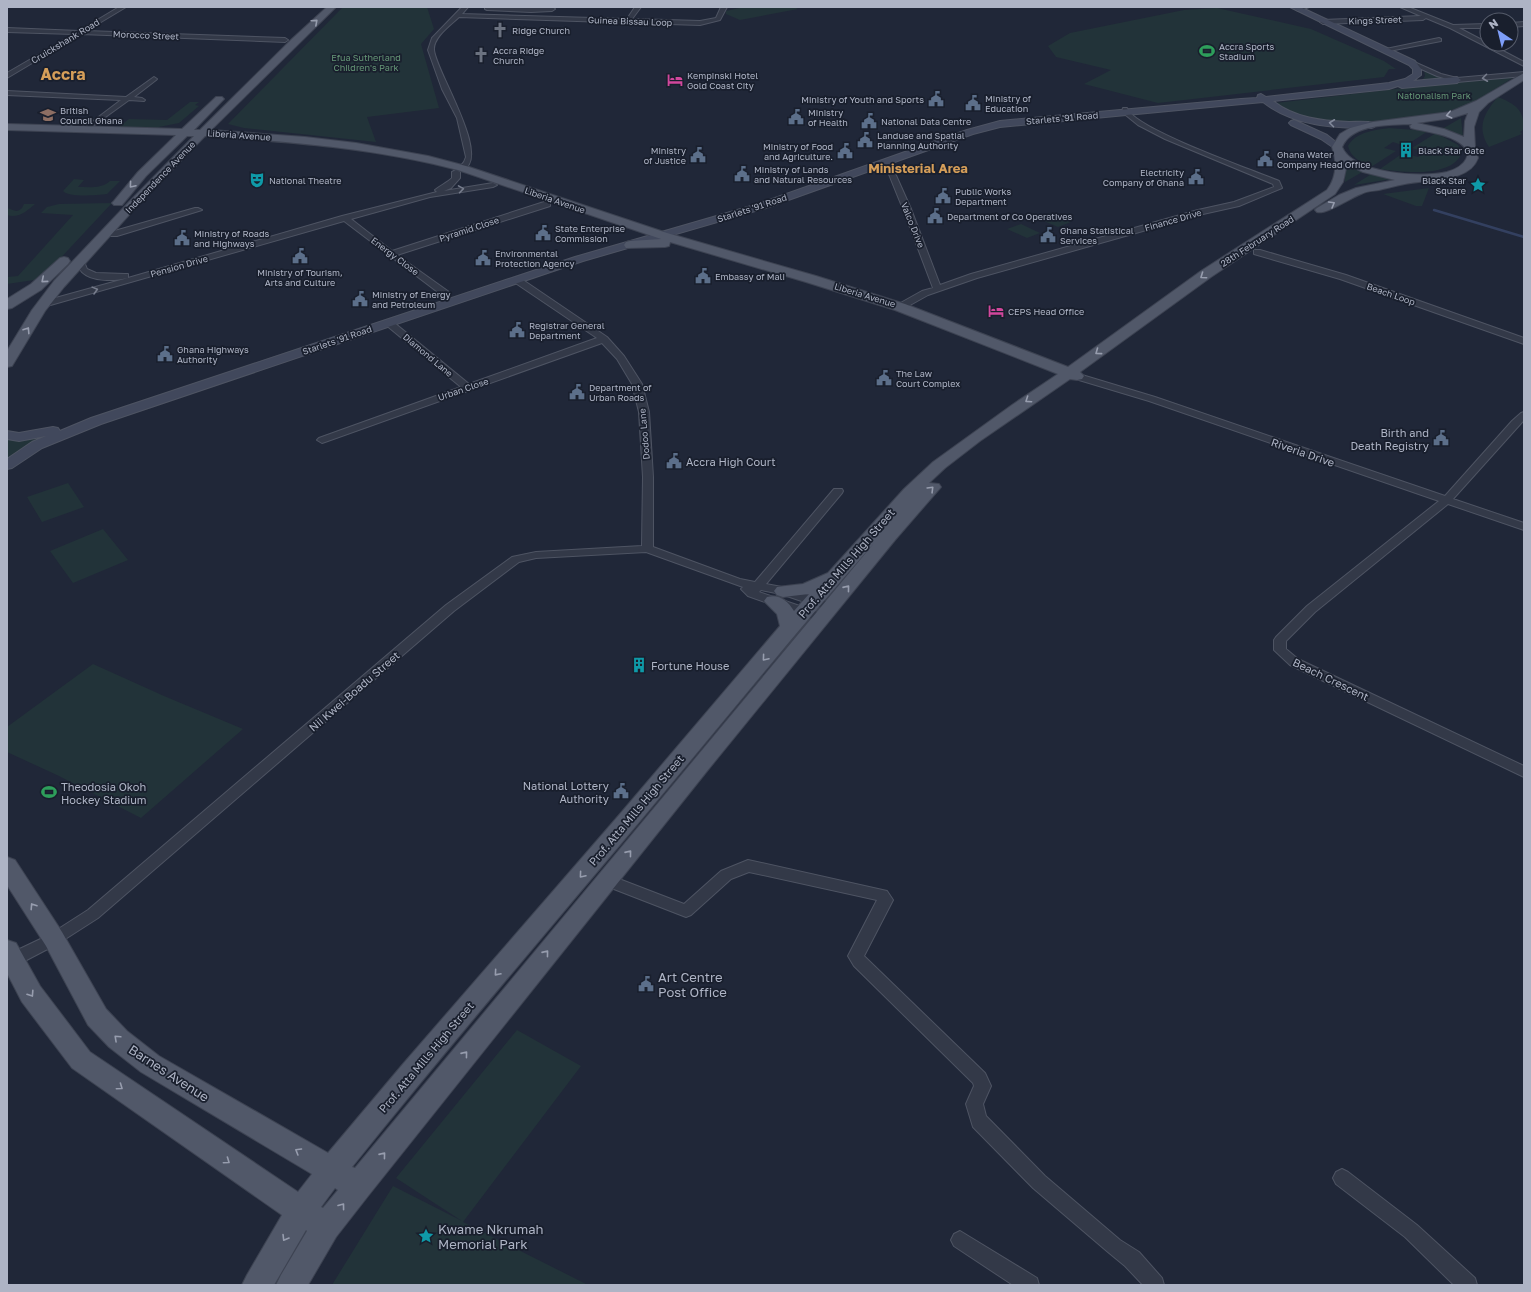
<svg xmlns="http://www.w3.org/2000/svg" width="1531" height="1292" font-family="'Golos Text',sans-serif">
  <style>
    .green { fill: #223339 }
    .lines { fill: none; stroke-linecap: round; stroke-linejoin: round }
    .stream { stroke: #334060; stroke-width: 2.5 }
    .minor-casing { stroke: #4e5463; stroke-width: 2 }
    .secondary-casing { stroke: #4e5463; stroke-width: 2 }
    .primary-casing { stroke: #3d4352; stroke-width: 2 }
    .minor { fill: #333948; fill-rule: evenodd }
    .secondary { fill: #41485c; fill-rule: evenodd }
    .primary { fill: #515869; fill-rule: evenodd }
    .oneway { stroke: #979dae }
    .oneway2 { stroke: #777d8d }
    .oneway3 { stroke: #82899b }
    .labels { text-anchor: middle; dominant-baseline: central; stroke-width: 3.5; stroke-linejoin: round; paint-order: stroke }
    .far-street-label { font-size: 9px; fill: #aeb4c5; stroke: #191f2d }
    .far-poi-label { font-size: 9px; fill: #aeb4c5; stroke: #191f2d; text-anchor: start }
    .far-park-label { font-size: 9px; fill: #659676; stroke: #191f2d }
    .poi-label { font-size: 11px; fill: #aeb4c5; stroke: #191f2d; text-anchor: start }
    .street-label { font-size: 11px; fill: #aeb4c5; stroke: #191f2d }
    .far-district-label { font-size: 13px; font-weight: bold; fill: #d59e59; stroke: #191f2d }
    .near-poi-label { font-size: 13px; fill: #aeb4c5; stroke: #191f2d; text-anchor: start }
    .near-street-label { font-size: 13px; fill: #aeb4c5; stroke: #191f2d }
    .far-town-label { font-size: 16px; font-weight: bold; fill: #d59e59; stroke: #191f2d }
  </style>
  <rect width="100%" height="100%" fill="#202738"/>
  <!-- green -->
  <path class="green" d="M343,7h84l7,22 -13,15 18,64 -72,9 9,25 -132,-14 -16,-4z
    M744,7h50l4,2 -58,11 -14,-6v-3z
    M1217,8l94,21 73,32 12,8h-7l-5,8 -226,26 -74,-19 27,-14 -55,-13 -8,-11 22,-13 114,-23z
    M1424,70c31,15 57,9 90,7 -16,10 -31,21 -48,28 -50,20 -144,29 -190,-2l128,-15 16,-5 5,-7z
    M1498,97c17,7 26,12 26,32l-4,3 2,2 -33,13c-13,-20 -5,-34 9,-50z
    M190,102h9l-4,3 4,1 -20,17 -20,4 -4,4 -43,-1 4,-4h4l9,-7 38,1z
    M1461,118l2,19 -21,-8z
    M1389,128l39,3 -23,15 -12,-4 -9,6 12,3 -25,16c-10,-5 -20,-9 -23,-21 8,-14 26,-16 41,-18z
    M1436,133l22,12 4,7c-9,27 -61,20 -82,17l23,-16 15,4 9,-5 -15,-4z
    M1345,162l19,9 -19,11z
    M1373,173l25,5 -44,7z
    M74,179l10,1 -6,7c10,0 24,2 32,-6h10l-13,13c-11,1 -37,4 -44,-3z
    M1429,188l-7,18h-6l-33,-12z
    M112,203l-71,76 -34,5v-7l11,-1 55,-61 -32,-2 6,-6 12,-3z
    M24,204h11c-8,7 -17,15 -28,11v-7c6,1 9,6 15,0z
    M1050,213l19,8 2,1 -13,5 -21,-9z
    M1021,224l19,9 -13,5 -20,-9z
    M39,437l2,1 -34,24v-23h18z
    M68,483l16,24 -42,15 -15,-25z
    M103,529l25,31 -55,23 -23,-32z
    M93,664l71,32 79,33 -102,89 -82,-42 -52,-24v-25z
    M517,1030l64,36 -118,156 125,63h-256l61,-99 69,35 -66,-43z"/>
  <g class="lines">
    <!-- stream -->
    <path class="stream" d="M1434,210l90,27"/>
    <defs>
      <path id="minor" d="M119,7h7l-40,24 199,7 3,2 -3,2 -204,-8 -74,44v-5l67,-39 -67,-2v-4l72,3z
        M462,7h6l-6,7 165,5 8,-12h6l-9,12 68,2 16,-3 5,-11h6l-7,13 -20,5 -241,-8c-8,8 -26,20 -25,33 2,22 59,109 28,120l-3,-2 5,-6 2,-5 -9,-39 -15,-29 -14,-39 4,-12z
        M485,7h67l3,2 -3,2 -21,1 -44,-2 -2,-1z
        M1300,7h9l-11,4 -3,-2z
        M1400,7h8l45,18 34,-1v4h-28l65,34v4l-74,-38 -24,-10 -3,2 -100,4 -3,-2 3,-2 98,-4z
        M1524,22v4l-13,1v-4z
        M1439,38l2,1v2l-57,11 -3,-2z
        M1412,61l29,13 16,4 67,-6v4l-67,6 -20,-6 -27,-12 -1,-1z
        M154,77l3,2 -1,1 -22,17 8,1 3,2 -1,1 -15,-1 -43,31 -2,-1v-2l37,-28 -114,-5v-4l119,6z
        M1123,108h4c7,21 126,62 152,73l3,7 -43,18 -36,8 -226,64 -49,17 -25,14h-6l-1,-2 1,-2 25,-14 11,-3 -30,-79 -19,-47 1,-1 5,1 21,47 29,76 31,-11 227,-64 36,-8 40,-15 -1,-3 -108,-45 -27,-14 -16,-13z
        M456,170l4,2v6l-9,10 -7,3 49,-8 4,2 -4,2 -63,10 -79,22 41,32 152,-49h6v4l-153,49 52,37 1,2 -1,2h-6l-99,-75 -297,85 -3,1 -4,-3 1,-2 87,-24c-13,3 -36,4 -46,-6 -3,-3 -4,-7 -6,-11l1,-2h6l4,10 9,4 29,1h3v4l214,-62 95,-24 -2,-2c6,-5 12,-7 17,-12v-6z
        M195,208h3l4,2 -85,26h-6l-1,-2 1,-2z
        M1254,250h6l86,25 178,63v6l-184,-65 -86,-25z
        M514,278h6l87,59 17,19 18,28 7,28 4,65v70l87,32 15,3 79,-93h8l1,2 -1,2 -76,91 21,4 48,16 2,3 -2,3 -4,1 -50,-17 -20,-4 -2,2 67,23 2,3 -2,3h-8l-70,-25 -7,-7 2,-2 -97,-35 -110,6 -17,4 -65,49 -356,307 -39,25 -42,22 -5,2 -5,-2v-10l42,-20 39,-25 358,-305 66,-48 24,-5 106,-6 1,-69 -4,-65 -7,-28 -15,-25 -15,-16 -277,99 -3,1 -5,-3 2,-2 142,-51 -75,-62 -1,-2 1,-2h6l77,63 128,-46 -83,-56z
        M1082,375l73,22 290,99 67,-75 9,-8 3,-1v8l-71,79 71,24v7l-76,-26 -133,108 -29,29v8l12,10 226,107v11l-234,-112 -16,-15v-10l2,-3 31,-31 132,-105 -290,-100 -70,-21 -2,-2 2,-2z
        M748,860l139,31 6,9 -29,56 121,117 6,13 -8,18 3,12 59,60 75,64 19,12 23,26 2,7h-21l-18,-19 -17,-14 -75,-64 -60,-61 -7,-23 8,-18 -1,-3 -119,-117 -6,-10 29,-56 -128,-28 -18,7 -40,36 -5,2 -85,-33 -2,-4 2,-4 5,-2 78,30 37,-33z
        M1342,1169l6,3 69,53 58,53 2,7h-23l-49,-48 -69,-53 -3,-6 3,-6z
        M960,1231l77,47 2,7h-26l-59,-39 -3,-6 3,-6z"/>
      <path id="secondary" d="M1290,7h10l115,54 6,8v6l-8,6 44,-4 4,3 -4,3 -55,5 -4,-2 -9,3 -116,12c22,17 49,20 76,21 9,0 17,-1 25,1l2,2 -2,2 -3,1c-38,0 -77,-2 -108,-26l-263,25 -27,7 -207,74 -183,53 -482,163 -59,24 -30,20 -5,1v-10l25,-17 14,-6 -27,5 -12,-2v-8l12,2 34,-6 5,1 2,3 31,-13 484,-161 183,-53 209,-74 33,-9 241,-22 16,-1 1,-3 3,-1 5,3 123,-14 16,-4 8,-5v-5l-4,-4z
        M1294,120l33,15 15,12 -5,3 -16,-11 -30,-14 -2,-2 2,-2z"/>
      <path id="primary" d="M327,7h9l-125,123 94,7 51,6 72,13 38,10 201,67 149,43 89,28 163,63 133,-96 126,-81c10,-13 10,-28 5,-43l8,-13 10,-6 23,-6 77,-10 26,-11 48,-28v7l-36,23 -9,9 -5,15 1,20 3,11c-8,22 -40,21 -59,24 -14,1 -27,5 -40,8 -6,1 -12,1 -18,4 -11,4 -35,21 -44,18l-2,-2 2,-2 22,-13 17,-7 39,-8 -32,-8 -16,-8 -4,18 -8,12 -124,83 -131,95 4,4 -2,3 -5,1 -7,-1 -90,62 -35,27 -16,15 10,1 2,3 -46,53 -188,231 -339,425 -32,41 -28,48h-32l5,-10 26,-44 -1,-1 -32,55h-32l5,-10 35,-60 -210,-147 -50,-66 -15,-29v-33l9,3 24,43 50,66 208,140 14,-18 -171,-102 -32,-25 -21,-22 -42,-79 -39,-61v-28l8,3 47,72 44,77 21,22 32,25 169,97 75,-89 217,-250 160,-188 -3,-12 -13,-13 3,-4c12,-3 21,4 27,14l15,-17 -26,3 -6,-2 -3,-4 3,-4 26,-3 25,-11 76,-84 29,-27 79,-57 46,-31 -163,-64 -89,-28 -136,-40 -1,4 -4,1 -39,1 -2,-3 2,-3 4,-1 31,-2 -203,-69c-83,-22 -167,-28 -253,-34l-68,70 -73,81 -19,24 -33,55 -5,1v-16l25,-41 22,-29 75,-79 65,-66h-7l-41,40 -24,29h-8l-2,-2 2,-2 24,-29 38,-37 -169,-5v-6l175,5 34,-32h6l2,2 -2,2 -28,29h6l92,-91zM1468,113l-3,8 -1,16 -20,-8 -27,-6 35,-5zM1412,124l-2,2 1,2c15,4 31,5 44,12 23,12 10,27 -8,32 -25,6 -94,2 -105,-25 10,-24 49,-22 70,-23zM875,542l-520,626 -3,-1c92,-115 188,-227 283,-340 80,-95 158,-192 240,-285zM335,1188l3,2 -15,18 -2,-1z
        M64,257l4,1 2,3 -2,3 -27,26 -29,18 -5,1v-10l24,-15 29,-26z"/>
    </defs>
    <!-- minor casing -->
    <use href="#minor" class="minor-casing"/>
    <!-- secondary casing -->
    <use href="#secondary" class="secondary-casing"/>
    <!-- primary casing -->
    <use href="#primary" class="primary-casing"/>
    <!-- minor -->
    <use href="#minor" class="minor"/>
    <!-- secondary -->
    <use href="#secondary" class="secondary"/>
    <!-- primary -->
    <use href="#primary" class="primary"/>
  </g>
  <!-- one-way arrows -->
  <defs><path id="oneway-chevron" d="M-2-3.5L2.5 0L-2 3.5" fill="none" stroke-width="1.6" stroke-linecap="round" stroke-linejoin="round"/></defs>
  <g class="oneway">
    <use href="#oneway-chevron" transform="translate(315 22) rotate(-42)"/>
    <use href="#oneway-chevron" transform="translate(1449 115) rotate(167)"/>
    <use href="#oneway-chevron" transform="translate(132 185) rotate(130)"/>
    <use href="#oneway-chevron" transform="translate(1332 204) rotate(-30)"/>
    <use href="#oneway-chevron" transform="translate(1203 276) rotate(145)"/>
    <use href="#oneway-chevron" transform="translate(44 280) rotate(140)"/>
    <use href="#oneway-chevron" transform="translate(27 330) rotate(-57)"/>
    <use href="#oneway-chevron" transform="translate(1098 352) rotate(144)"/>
    <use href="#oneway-chevron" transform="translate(1028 400) rotate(146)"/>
    <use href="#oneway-chevron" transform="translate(931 489) rotate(-45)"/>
    <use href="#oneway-chevron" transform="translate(847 588) rotate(-51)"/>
    <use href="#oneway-chevron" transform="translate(765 658) rotate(130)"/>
    <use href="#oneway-chevron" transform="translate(629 853) rotate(-51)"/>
    <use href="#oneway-chevron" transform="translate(582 875) rotate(130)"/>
    <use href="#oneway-chevron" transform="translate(33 906) rotate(-123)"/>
    <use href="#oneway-chevron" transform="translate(546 953) rotate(-51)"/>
    <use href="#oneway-chevron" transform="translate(497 973) rotate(131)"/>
    <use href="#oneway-chevron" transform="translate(31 994) rotate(57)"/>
    <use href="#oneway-chevron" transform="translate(117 1038) rotate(-137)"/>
    <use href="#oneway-chevron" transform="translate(465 1054) rotate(-51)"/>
    <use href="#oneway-chevron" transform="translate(120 1087) rotate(35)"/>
    <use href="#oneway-chevron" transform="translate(298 1151) rotate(-149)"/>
    <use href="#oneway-chevron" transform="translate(383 1155) rotate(-51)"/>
    <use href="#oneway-chevron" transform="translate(227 1161) rotate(35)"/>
    <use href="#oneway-chevron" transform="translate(342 1206) rotate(-53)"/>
    <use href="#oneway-chevron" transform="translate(285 1238) rotate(121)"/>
  </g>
  <g class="oneway2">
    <use href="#oneway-chevron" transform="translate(1485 78) rotate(173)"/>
    <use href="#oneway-chevron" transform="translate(461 189) rotate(-9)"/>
    <use href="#oneway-chevron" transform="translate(95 290) rotate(-15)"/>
  </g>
  <use class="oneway3" href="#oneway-chevron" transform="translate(1332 123) rotate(-173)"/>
  <!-- icons -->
  <defs>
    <symbol id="church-bare" viewBox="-9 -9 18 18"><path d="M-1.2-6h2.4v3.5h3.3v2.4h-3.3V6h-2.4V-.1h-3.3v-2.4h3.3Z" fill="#6b7280" stroke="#191f2d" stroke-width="2.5" paint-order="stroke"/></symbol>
    <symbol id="stadium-bare" viewBox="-9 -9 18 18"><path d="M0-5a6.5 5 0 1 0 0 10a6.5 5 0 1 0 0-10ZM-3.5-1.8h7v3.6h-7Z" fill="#2e9e5b" stroke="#191f2d" stroke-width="2.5" paint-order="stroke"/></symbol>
    <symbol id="hotel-bare" viewBox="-9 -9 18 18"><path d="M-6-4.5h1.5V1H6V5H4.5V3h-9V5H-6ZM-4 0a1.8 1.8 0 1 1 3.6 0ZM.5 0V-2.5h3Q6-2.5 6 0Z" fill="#d1479c" stroke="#191f2d" stroke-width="2.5" paint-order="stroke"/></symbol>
    <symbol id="civic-bare" viewBox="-9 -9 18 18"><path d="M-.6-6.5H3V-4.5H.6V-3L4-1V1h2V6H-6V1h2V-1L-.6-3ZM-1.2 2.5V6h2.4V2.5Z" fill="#5c6f8a" stroke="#191f2d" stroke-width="2.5" paint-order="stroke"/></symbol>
    <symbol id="university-bare" viewBox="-9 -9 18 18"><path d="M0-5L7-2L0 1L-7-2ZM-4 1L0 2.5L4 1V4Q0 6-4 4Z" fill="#8d6e63" stroke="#191f2d" stroke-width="2.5" paint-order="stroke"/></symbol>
    <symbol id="building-bare" viewBox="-9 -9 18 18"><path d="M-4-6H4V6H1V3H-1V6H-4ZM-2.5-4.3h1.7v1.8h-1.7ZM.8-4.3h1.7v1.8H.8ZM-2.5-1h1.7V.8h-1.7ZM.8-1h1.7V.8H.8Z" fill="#0f9aa8" stroke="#191f2d" stroke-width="2.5" paint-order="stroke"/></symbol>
    <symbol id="theatre-bare" viewBox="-9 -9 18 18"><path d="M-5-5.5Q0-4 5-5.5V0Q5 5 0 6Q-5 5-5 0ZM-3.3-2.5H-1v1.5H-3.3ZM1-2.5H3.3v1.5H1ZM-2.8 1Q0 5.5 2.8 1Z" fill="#0f9aa8" stroke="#191f2d" stroke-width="2.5" paint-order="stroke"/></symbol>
    <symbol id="sight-bare" viewBox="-9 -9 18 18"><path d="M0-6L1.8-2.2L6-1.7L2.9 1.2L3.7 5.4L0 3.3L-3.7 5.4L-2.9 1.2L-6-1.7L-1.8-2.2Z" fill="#0f9aa8" stroke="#191f2d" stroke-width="2.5" paint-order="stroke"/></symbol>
  </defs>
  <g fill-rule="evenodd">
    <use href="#church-bare" x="489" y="19" width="22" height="22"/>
    <use href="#stadium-bare" x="1196" y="40" width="22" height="22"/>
    <use href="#church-bare" x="470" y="44" width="22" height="22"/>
    <use href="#hotel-bare" x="664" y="69" width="22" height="22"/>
    <use href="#civic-bare" x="925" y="88" width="22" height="22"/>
    <use href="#civic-bare" x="962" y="92" width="22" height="22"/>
    <use href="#university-bare" x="37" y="104" width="22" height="22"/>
    <use href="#civic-bare" x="785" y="106" width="22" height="22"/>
    <use href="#civic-bare" x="858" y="110" width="22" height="22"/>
    <use href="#civic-bare" x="854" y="129" width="22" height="22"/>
    <use href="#building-bare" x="1395" y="139" width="22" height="22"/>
    <use href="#civic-bare" x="834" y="140" width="22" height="22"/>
    <use href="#civic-bare" x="687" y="144" width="22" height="22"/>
    <use href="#civic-bare" x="1254" y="148" width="22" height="22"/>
    <use href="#civic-bare" x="731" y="163" width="22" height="22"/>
    <use href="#civic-bare" x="1185" y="166" width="22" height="22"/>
    <use href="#theatre-bare" x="246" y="169" width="22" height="22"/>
    <use href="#sight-bare" x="1467" y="174" width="22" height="22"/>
    <use href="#civic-bare" x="932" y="185" width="22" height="22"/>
    <use href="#civic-bare" x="924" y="205" width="22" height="22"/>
    <use href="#civic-bare" x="532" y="222" width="22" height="22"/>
    <use href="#civic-bare" x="1037" y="224" width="22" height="22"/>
    <use href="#civic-bare" x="171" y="227" width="22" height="22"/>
    <use href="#civic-bare" x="289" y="245" width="22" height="22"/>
    <use href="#civic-bare" x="472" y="247" width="22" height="22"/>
    <use href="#civic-bare" x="692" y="265" width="22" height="22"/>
    <use href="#civic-bare" x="349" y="288" width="22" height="22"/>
    <use href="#hotel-bare" x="985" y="300" width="22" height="22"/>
    <use href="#civic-bare" x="506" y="319" width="22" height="22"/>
    <use href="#civic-bare" x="154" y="343" width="22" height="22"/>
    <use href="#civic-bare" x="873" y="367" width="22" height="22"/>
    <use href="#civic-bare" x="566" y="381" width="22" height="22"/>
    <use href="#civic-bare" x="1430" y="427" width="22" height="22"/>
    <use href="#civic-bare" x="663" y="450" width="22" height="22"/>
    <use href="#building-bare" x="628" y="654" width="22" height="22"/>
    <use href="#civic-bare" x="610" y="780" width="22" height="22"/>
    <use href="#stadium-bare" x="38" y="781" width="22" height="22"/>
    <use href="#civic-bare" x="635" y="973" width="22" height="22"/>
    <use href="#sight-bare" x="415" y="1225" width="22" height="22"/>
  </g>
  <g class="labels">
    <!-- far-street labels -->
    <g class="far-street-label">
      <text transform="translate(1375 20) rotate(-2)">Kings Street</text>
      <text transform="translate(630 21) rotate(2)">Guinea Bissau Loop</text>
      <text transform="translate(146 35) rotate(2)">Morocco Street</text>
      <text transform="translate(65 41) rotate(-31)">Cruickshank Road</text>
      <text transform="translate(1062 118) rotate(-5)">Starlets '91 Road</text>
      <text transform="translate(239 135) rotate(4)">Liberia Avenue</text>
      <text transform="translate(160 177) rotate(-46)">Independence Avenue</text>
      <text transform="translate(555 200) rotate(19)">Liberia Avenue</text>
      <text transform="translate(752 208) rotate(-18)">Starlets '91 Road</text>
      <text transform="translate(1173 220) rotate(-16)">Finance Drive</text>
      <text transform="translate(913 225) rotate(68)">Valco Drive</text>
      <text transform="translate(469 229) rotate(-18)">Pyramid Close</text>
      <text transform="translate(1257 241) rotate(-33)">28th February Road</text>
      <text transform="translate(395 256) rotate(37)">Energy Close</text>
      <text transform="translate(179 266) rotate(-16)">Pension Drive</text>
      <text transform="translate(1391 294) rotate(19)">Beach Loop</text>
      <text transform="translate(865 295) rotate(17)">Liberia Avenue</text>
      <text transform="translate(337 340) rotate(-19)">Starlets '91 Road</text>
      <text transform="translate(428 355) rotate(40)">Diamond Lane</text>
      <text transform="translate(463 389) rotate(-19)">Urban Close</text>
      <text transform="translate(644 434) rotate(-95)">Dodoo Lane</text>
    </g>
    <!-- far-poi labels -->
    <g class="far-poi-label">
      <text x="512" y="30">Ridge Church</text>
      <text x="1219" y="46">Accra Sports<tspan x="1219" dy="10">Stadium</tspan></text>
      <text x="493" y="50">Accra Ridge<tspan x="493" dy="10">Church</tspan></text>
      <text x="687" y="75">Kempinski Hotel<tspan x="687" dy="10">Gold Coast City</tspan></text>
      <text x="985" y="98">Ministry of<tspan x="985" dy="10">Education</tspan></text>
      <text x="924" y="99" text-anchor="end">Ministry of Youth and Sports</text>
      <text x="60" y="110">British<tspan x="60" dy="10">Council Ghana</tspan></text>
      <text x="808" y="112">Ministry<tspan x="808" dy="10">of Health</tspan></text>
      <text x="881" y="121">National Data Centre</text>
      <text x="877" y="135">Landuse and Spatial<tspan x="877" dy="10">Planning Authority</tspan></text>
      <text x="833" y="146" text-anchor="end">Ministry of Food<tspan x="833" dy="10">and Agriculture.</tspan></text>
      <text x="686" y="150" text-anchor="end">Ministry<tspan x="686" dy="10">of Justice</tspan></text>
      <text x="1418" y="150">Black Star Gate</text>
      <text x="1277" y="154">Ghana Water<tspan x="1277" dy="10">Company Head Office</tspan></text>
      <text x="754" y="169">Ministry of Lands<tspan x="754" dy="10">and Natural Resources</tspan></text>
      <text x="1184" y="172" text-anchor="end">Electricity<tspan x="1184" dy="10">Company of Ghana</tspan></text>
      <text x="269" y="180">National Theatre</text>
      <text x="1466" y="180" text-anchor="end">Black Star<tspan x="1466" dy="10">Square</tspan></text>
      <text x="955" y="191">Public Works<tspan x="955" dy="10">Department</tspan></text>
      <text x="947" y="216">Department of Co Operatives</text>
      <text x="555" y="228">State Enterprise<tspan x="555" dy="10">Commission</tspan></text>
      <text x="1060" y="230">Ghana Statistical<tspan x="1060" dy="10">Services</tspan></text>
      <text x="194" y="233">Ministry of Roads<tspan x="194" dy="10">and Highways</tspan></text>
      <text x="495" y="253">Environmental<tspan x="495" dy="10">Protection Agency</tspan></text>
      <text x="300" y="272" text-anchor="middle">Ministry of Tourism,<tspan x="300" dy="10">Arts and Culture</tspan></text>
      <text x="715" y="276">Embassy of Mali</text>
      <text x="372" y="294">Ministry of Energy<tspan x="372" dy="10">and Petroleum</tspan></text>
      <text x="1008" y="311">CEPS Head Office</text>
      <text x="529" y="325">Registrar General<tspan x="529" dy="10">Department</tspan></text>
      <text x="177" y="349">Ghana Highways<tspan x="177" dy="10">Authority</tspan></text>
      <text x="896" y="373">The Law<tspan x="896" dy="10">Court Complex</tspan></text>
      <text x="589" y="387">Department of<tspan x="589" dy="10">Urban Roads</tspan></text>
    </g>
    <!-- far-park labels -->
    <g class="far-park-label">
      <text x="366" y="57">Efua Sutherland<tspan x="366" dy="10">Children's Park</tspan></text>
      <text x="1434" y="95">Nationalism Park</text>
    </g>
    <!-- poi labels -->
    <g class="poi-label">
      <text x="1429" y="432" text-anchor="end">Birth and<tspan x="1429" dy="13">Death Registry</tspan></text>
      <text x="686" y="461">Accra High Court</text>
      <text x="651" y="665">Fortune House</text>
      <text x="609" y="785" text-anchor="end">National Lottery<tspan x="609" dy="13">Authority</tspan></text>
      <text x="61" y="786">Theodosia Okoh<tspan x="61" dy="13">Hockey Stadium</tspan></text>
    </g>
    <!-- street labels -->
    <g class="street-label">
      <text transform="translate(1303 452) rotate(19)">Riveria Drive</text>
      <text transform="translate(846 563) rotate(-49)">Prof. Atta Mills High Street</text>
      <text transform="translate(1331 679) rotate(26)">Beach Crescent</text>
      <text transform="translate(354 691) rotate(-41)">Nii Kwei-Boadu Street</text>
      <text transform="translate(636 810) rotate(-50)">Prof. Atta Mills High Street</text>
      <text transform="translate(426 1057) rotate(-50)">Prof. Atta Mills High Street</text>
    </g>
    <!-- far-district labels -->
    <g class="far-district-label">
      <text x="918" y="168">Ministerial Area</text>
    </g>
    <!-- near-poi labels -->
    <g class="near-poi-label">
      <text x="658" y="977">Art Centre<tspan x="658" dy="15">Post Office</tspan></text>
      <text x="438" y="1229">Kwame Nkrumah<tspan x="438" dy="15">Memorial Park</tspan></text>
    </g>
    <!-- near-street labels -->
    <g class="near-street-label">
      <text transform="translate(169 1073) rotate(33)">Barnes Avenue</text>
    </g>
    <!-- far-town labels -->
    <g class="far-town-label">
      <text x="63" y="74">Accra</text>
    </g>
  </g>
  <!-- border -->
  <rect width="1531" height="1292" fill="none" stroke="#aeb4c5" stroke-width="16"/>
  <!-- north arrow -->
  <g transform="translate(1499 32) rotate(325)"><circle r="19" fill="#191f2d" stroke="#555b6a"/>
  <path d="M0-3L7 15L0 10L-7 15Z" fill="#7e9ef9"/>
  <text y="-6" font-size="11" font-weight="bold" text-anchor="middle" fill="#aeb4c5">N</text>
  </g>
</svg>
